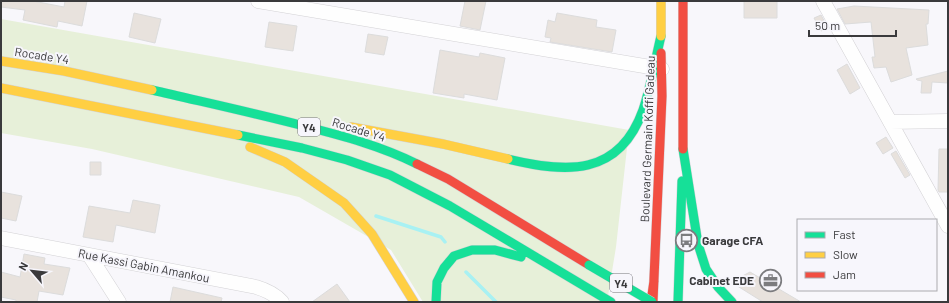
<svg xmlns="http://www.w3.org/2000/svg" width="949" height="303" font-family="Barlow,sans-serif">
  <style>
    .green { fill: #e7f0d9 }
    .lines { fill: none; stroke-linecap: round; stroke-linejoin: round }
    .stream { stroke: #a8f1f3; stroke-width: 3.5 }
    .building { fill: #e8e2dd; stroke: #dcdcdc }
    .street-casing { stroke: #d3d2d5; stroke-width: 15 }
    .fast-casing { stroke: #d3d2d5; stroke-width: 10 }
    .slow-casing { stroke: #d3d2d5; stroke-width: 10 }
    .jam-casing { stroke: #d3d2d5; stroke-width: 10 }
    .street { stroke: #fefefe; stroke-width: 14 }
    .fast { stroke: #16e098; stroke-width: 9 }
    .slow { stroke: #ffcf43; stroke-width: 9 }
    .jam { stroke: #f24e42; stroke-width: 9 }
    .fast-bridge-casing { stroke: #d5d4d6; stroke-width: 10; stroke-linecap: butt }
    .fast-bridge { stroke: #16e098; stroke-width: 9 }
    .labels { text-anchor: middle; dominant-baseline: central; stroke-width: 4; stroke-linejoin: round; paint-order: stroke }
    .shield { fill: #f7f6fc; stroke: #737276; stroke-width: 1 }
    .shield-label { font-size: 11px; font-weight: bold; fill: #3a3a3c }
    .street-label { font-size: 12px; fill: #3a3a3c; stroke: #f7f6fc }
    .poi-label { font-size: 12px; font-weight: bold; fill: #3a3a3c; stroke: #f7f6fc; text-anchor: start }
  </style>
  <rect width="100%" height="100%" fill="#f8f7fb"/>
  <!-- green -->
  <path class="green" d="M1,19l628,111 -13,117 -9,55h-184l-32,-52 -92,-53 -207,-48 -91,-16z"/>
  <g class="lines">
    <!-- stream -->
    <path class="stream" d="M376,216l65,21 4,5
      M466,272l30,30"/>
  </g>
  <!-- building -->
  <path class="building" d="M1,1h32l31,6 1,-6h22l-5,25 -24,-5 -1,6 -34,-7 2,-10 -24,-3z
    M465,1h21l-6,29 -20,-4z
    M744,1h33v17h-33z
    M854,6l75,4 -1,14h-2l2,21 -22,3 6,27 -21,7 -5,-15 -12,1 -2,-11h3l-4,-35 -26,2 -8,-15z
    M134,13l27,6 -6,24 -26,-6z
    M557,13l40,7 -1,7 20,3 -4,22 -62,-10 1,-4 -6,-1 3,-17 7,2z
    M821,15l7,13 -7,3 -7,-13z
    M269,22l28,4 -4,25 -28,-4z
    M368,34l20,3 -4,18 -19,-3z
    M440,50l39,7 1,-4 25,5 -8,42 -33,-6v4l-31,-5z
    M847,64l13,24 -10,6 -13,-24z
    M948,71v12l-16,-1 -1,11h-10l1,-12 -5,-1 -1,-1z
    M886,137l7,11 -10,6 -7,-11z
    M939,149h9v43h-9l-1,-2z
    M896,151l14,24 -5,3 -14,-24z
    M90,162h11v13h-11z
    M1,192l21,4 -6,25 -15,-3z
    M133,200l27,5 -5,28 -39,-8 -3,17 -30,-5 6,-31 41,7z
    M24,254l21,4 -1,6 26,4 -7,27 -24,-4 -2,11h-21v-2l-15,-3v-25l19,5z
    M750,272l51,30h-38l-32,-20z
    M337,284l13,18h-38z
    M173,287l49,11 -1,4h-51z"/>
  <g class="lines">
    <defs>
      <path id="street" d="M258,1l404,68
        M823,1l125,225
        M890,122l58,-1
        M1,238l255,49c10,3 19,7 26,15
        M89,255l30,47"/>
      <path id="fast" d="M152,90c51,12 102,23 152,36 39,10 77,20 113,38
        M238,135l64,13 45,12 43,15 60,31 161,96
        M683,149l15,95 8,25 12,18 14,15
        M508,159c58,14 111,18 135,-49 8,-24 12,-49 18,-74
        M436,302l1,-20 7,-14 10,-12 18,-6h23l26,7
        M678,302l4,-121"/>
      <path id="slow" d="M661,1v35
        M1,61l63,10 88,19
        M1,88l237,47
        M351,127l92,17 65,15
        M250,147l35,15 59,41 28,31 42,68"/>
      <path id="jam" d="M683,1v148
        M417,164l31,15 141,86
        M653,301l9,-205 -1,-43
        M651,302l3,-21"/>
    </defs>
    <!-- street casing -->
    <use href="#street" class="street-casing"/>
    <!-- fast casing -->
    <use href="#fast" class="fast-casing"/>
    <!-- slow casing -->
    <use href="#slow" class="slow-casing"/>
    <!-- jam casing -->
    <use href="#jam" class="jam-casing"/>
    <!-- street -->
    <use href="#street" class="street"/>
    <!-- fast -->
    <use href="#fast" class="fast"/>
    <!-- slow -->
    <use href="#slow" class="slow"/>
    <!-- jam -->
    <use href="#jam" class="jam"/>
    <defs>
      <path id="fast-bridge" d="M589,265l63,37"/>
    </defs>
    <!-- fast-bridge casing -->
    <use href="#fast-bridge" class="fast-bridge-casing"/>
    <!-- fast-bridge -->
    <use href="#fast-bridge" class="fast-bridge"/>
  </g>
  <!-- icons -->
  <defs>
    <symbol id="bus-ring" viewBox="-11 -11 22 22"><circle r="9.5" fill="#f7f6fc" stroke="#7c7c7f" stroke-width="1.5"/><path d="M-5-6H5V4H4V6H2V4H-2V6H-4V4H-5ZM-3.5-4V0h7V-4ZM-3.5 1.2v1.5H-2V1.2ZM2 1.2v1.5H3.5V1.2Z" fill="#7c7c7f"/></symbol>
    <symbol id="office-ring" viewBox="-11 -11 22 22"><circle r="9.5" fill="#f7f6fc" stroke="#7c7c7f" stroke-width="1.5"/><path d="M-6-3h4V-5.5h4V-3h4V5H-6ZM-1-4.5V-3h2v-1.5ZM-6 0V1H6V0Z" fill="#7c7c7f"/></symbol>
  </defs>
  <g fill-rule="evenodd">
    <use href="#bus-ring" x="674" y="228" width="25" height="25"/>
    <use href="#office-ring" x="758" y="268" width="25" height="25"/>
  </g>
  <g class="labels">
    <!-- shield labels -->
    <g class="shield">
      <rect x="298" y="118" width="22" height="18" rx="3"/>
      <rect x="610" y="274" width="22" height="18" rx="3"/>
    </g>
    <g class="shield-label">
      <text x="309" y="127">Y4</text>
      <text x="621" y="283">Y4</text>
    </g>
    <!-- street labels -->
    <g class="street-label">
      <text transform="translate(42 55) rotate(9)">Rocade Y4</text>
      <text transform="translate(359 129) rotate(17)">Rocade Y4</text>
      <text transform="translate(647 139) rotate(-88)">Boulevard Germain Koffi Gadeau</text>
      <text transform="translate(144 265) rotate(11)">Rue Kassi Gabin Amankou</text>
    </g>
    <!-- poi labels -->
    <g class="poi-label">
      <text x="702" y="240">Garage CFA</text>
      <text x="754" y="280" text-anchor="end">Cabinet EDE</text>
    </g>
  </g>
  <!-- border -->
  <rect width="949" height="303" fill="none" stroke="#3a3a3c" stroke-width="4"/>
  <!-- legend -->
  <rect x="797" y="219" width="140" height="72" fill="#f7f6fc" stroke="#ababaf"/>
  <rect x="805" y="232" width="20" height="6" fill="#16e098" stroke="#ababaf"/>
  <text x="833" y="239" font-size="12" fill="#3a3a3c">Fast</text>
  <rect x="805" y="252" width="20" height="6" fill="#ffcf43" stroke="#ababaf"/>
  <text x="833" y="259" font-size="12" fill="#3a3a3c">Slow</text>
  <rect x="805" y="272" width="20" height="6" fill="#f24e42" stroke="#ababaf"/>
  <text x="833" y="279" font-size="12" fill="#3a3a3c">Jam</text>
  <!-- north arrow -->
  <g transform="translate(32 271) rotate(298)" stroke="#f7f6fc" stroke-width="3" paint-order="stroke">
  <path d="M0-3L7 15L0 10L-7 15Z" fill="#3a3a3c"/>
  <text y="-6" font-size="11" font-weight="bold" text-anchor="middle" fill="#3a3a3c">N</text>
  </g>
  <!-- scale -->
  <path d="M809 30v6h87v-6" fill="none" stroke="#3a3a3c" stroke-width="2"/>
  <text x="815" y="30" font-size="12" fill="#3a3a3c" stroke="#f7f6fc" stroke-width="3" paint-order="stroke">50 m</text>
</svg>
